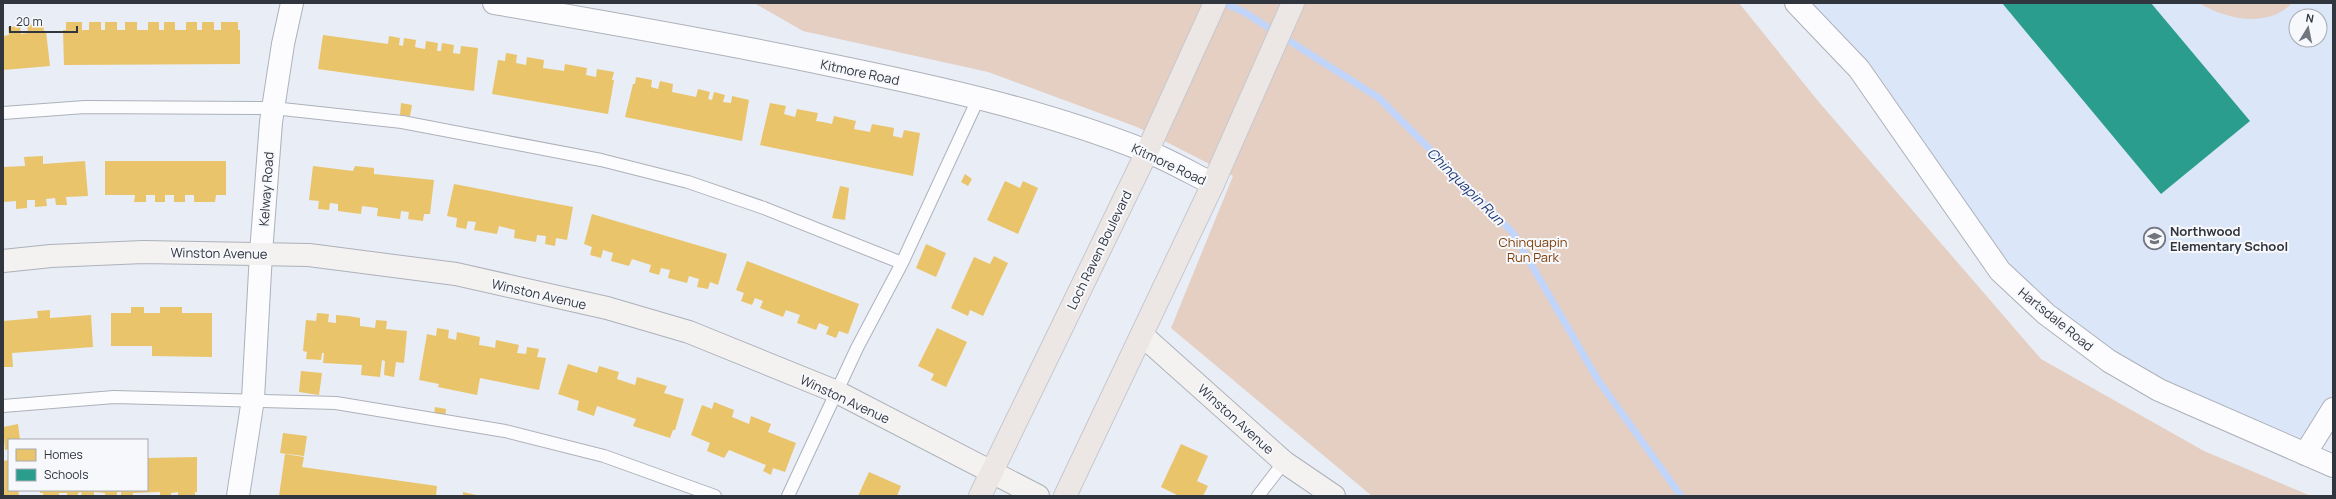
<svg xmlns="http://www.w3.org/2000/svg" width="2336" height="499" font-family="Manrope,sans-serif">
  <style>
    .built { fill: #dbe6f9; fill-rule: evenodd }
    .green { fill: #e5cfc3 }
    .homes { fill: #e9c46a }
    .schools { fill: #2a9d8f }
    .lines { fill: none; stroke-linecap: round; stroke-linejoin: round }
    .stream { stroke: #c1d4fa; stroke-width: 7 }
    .lane-casing { stroke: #adb1b9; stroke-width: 14 }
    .street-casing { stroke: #adb1b9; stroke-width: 24 }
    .secondary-casing { stroke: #adb1b9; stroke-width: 24 }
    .primary-casing { stroke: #c6c8ce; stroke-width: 24 }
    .lane { stroke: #fcfcfe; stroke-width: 12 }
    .street { stroke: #fcfcfe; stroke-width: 22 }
    .secondary { stroke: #f4f1f1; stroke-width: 22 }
    .primary { stroke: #ece7e4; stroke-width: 22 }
    .labels { text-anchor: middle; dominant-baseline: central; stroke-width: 4; stroke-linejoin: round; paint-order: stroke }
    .street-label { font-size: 13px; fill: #31353e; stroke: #f6f8fc }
    .poi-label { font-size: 13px; font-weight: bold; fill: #31353e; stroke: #f6f8fc; text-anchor: start }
    .park-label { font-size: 13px; fill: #7d3e07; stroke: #f6f8fc }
    .water-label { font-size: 14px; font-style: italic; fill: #213b76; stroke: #f6f8fc }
  </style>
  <rect width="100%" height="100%" fill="#e8edf6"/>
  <!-- built -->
  <path class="built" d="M1794,3h539v410l-28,41 -86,-36 -172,-103 -95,-110zM2296,16h24v24h-24z"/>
  <!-- green -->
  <path class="green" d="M754,3h985l79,98 223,258 163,92 107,45h-939l-201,-168 62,-152 -96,-49 -149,-55 -185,-41z
    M2199,3h93c-24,26 -67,16 -93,0z"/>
  <!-- homes -->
  <path class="homes" d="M66,22h16v8h7v-8h12v8h4v-8h12v8h8v-8h12v8h11v-8h11v8h5v-8h11v8h11v-8h11v8h5v-8h12v8h7v-8h17v8h2v34l-176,1 -1,-35h3z
    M43,23l1,8h2l4,35 -47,4v-34l6,-1 -1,-8 12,-1 1,8 7,-1 -1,-8z
    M323,35l65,9 1,-8 11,2 -1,7 4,1 1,-8 12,2 -1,7 4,1 6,1 1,-8 12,2 -1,8h4l1,-8 12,2 -1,8 7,1 1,-8 17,2 -4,43 -156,-22z
    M506,53l11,2 -1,8 10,2 1,-8 17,3 -1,8 21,3 1,-7 22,4 -1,7 10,2 1,-8 17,3 -2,8h2l-6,34 -116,-20 6,-34 7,1z
    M636,77l16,3 -1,7 7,2 2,-8 13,3 -1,8 24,5 2,-8 12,3 -2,7 4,1 2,-8 11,3 -2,7 8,1 1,-7 17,4 -7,41 -117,-24 8,-33h2z
    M401,103l11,2 -2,11 -10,-1z
    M770,103l16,3 -2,8 11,3 2,-8 21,4 -2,8 7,1 9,2 2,-8 22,5 -2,8 16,3 2,-8 22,4 -1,8 5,1 4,1 2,-8 16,3 -7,43 -153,-31z
    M43,156v8l42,-3 3,35 -22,1 1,8h-11l-1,-7 -9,1 1,7 -12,1v-7h-8v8l-11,1v-8l-13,1v-35l22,-1 -1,-9z
    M105,161h121v34h-10l-1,7h-21v-7h-9v7h-11v-7h-9v7h-10v-7h-9v7h-12l1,-7h-30z
    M313,166l40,5 2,-5 19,2v6l60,6 -4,34h-6l-1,7 -15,-2 1,-7 -8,-1 -1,8 -23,-3 1,-8 -16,-2 -1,8 -23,-3v-7l-8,-1 -1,7 -11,-1 1,-8 -10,-1z
    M965,174l7,5 -4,7 -7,-4z
    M1005,181l15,7 3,-7 15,7 -20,46 -31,-14z
    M454,184l119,23 -6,33 -11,-2 -1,8 -10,-2 1,-8 -9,-1 -1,7 -22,-4 1,-8 -16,-4 -2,8 -23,-4 2,-8 -8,-1 -2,8 -10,-2 1,-9 -10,-2z
    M840,186l9,2 -4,32 -13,-2z
    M592,214l135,40 -9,31 -8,-3 -2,7 -11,-2 2,-8 -10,-3 -2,7 -19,-5 2,-8 -9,-2 -2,7 -10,-3 2,-7 -19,-6 -3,7 -18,-5 2,-8 -10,-3 -2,8 -11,-3 2,-8 -8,-3z
    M926,244l20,9 -10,24 -20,-9z
    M994,256l14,7 -25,53 -13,-6 -2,6 -17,-8 23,-51 16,7z
    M747,261l112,43 -11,30 -9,-3 -3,7 -10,-4 3,-7 -10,-4 -3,7 -19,-7 3,-8 -14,-5 -3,7 -23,-9 3,-7 -8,-3 -3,7 -11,-4 3,-8 -8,-3z
    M131,307h13v6h16v-6h22v6h30v44l-60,-1v-10h-41v-33h20z
    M50,310v8l41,-3 2,32 -81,6 1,14h-10v-46l35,-3 -1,-7z
    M317,313l12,1 -1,8 8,1v-8l12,1 12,2v8l15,2 1,-8 11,1 -1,8 21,2 -3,32 -8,-1 -2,15 -10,-2 1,-14 -3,-1 -2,17 -19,-2 1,-10 -39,-2 1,-10h-2l-1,7 -15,-1 1,-7 -4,-1 3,-31 10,1z
    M437,328l12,2 -1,8 8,2 1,-8 23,5 -1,8 7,1 9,2 1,-8 23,5 -2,8 9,1 1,-7 12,2 -2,8 9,1 -7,32 -59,-12 -3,17 -39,-8 1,-3 -20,-4 8,-46 9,2z
    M937,328l30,14 -21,45 -15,-7 3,-6 -16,-8z
    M568,364l29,9 2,-7 20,6 -2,7 18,6 2,-8 30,9 -3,7 20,6 -9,31h-2l-3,8 -37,-12 3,-7 -39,-13 -3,10 -17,-6 2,-9 -21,-7z
    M301,371l21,2 -3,22 -20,-3z
    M714,402l20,8 -2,7 17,7 2,-8 20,8 -3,8 28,11 -11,29 -12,-4 -2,7 -8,-4 3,-6 -37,-15 -5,8 -17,-7 3,-8 -19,-8 11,-30 10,4z
    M435,407l11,2 -1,9 -11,-2z
    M18,424l2,16h-11v9l-4,1 -2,-23z
    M283,433l24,3 -3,20 -24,-3z
    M1181,444l27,12 -11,25 11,5 -5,10h-24l-18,-9z
    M285,454l19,3 -2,10 135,19 -1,10h-157z
    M197,457v35h-2v4h-17v-4l-7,1v3h-11v-4l-27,1v3h-12v-4h-4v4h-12v-3l-11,-1v4h-12l-1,-4 -3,1v3h-11v-3h-8v3h-16v-3h-3v-3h107v-32z
    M9,460v30h9l1,5 -2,1h-14v-35z
    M869,472l32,14 -4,10h-39z
    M463,492l13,3v1h-13z"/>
  <!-- schools -->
  <path class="schools" d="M2002,3h149l99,118 -89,73z"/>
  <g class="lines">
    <!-- stream -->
    <path class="stream" d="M1224,3l20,9 135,86 134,135 85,147 83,116"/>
    <defs>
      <path id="lane" d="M3,113l82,-6 188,1 129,14 199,38 87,22 76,26 138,55
        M3,406l111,-9 222,6 169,28 99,25 111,40
        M788,496l69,-148 45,-85 76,-164
        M1258,496l26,-34"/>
      <path id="street" d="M494,3c110,19 221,38 331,61 108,22 218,46 321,87 23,9 45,22 67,33
        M1796,3l63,66 141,202 46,43 63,47 50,29 174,76
        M2305,454l28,-45
        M238,496l15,-97 8,-146 10,-131 12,-78 9,-41"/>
      <path id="secondary" d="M3,261l48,-5 92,-4 166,3 147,19 151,34 82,24 148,60 201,104
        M1142,335l142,127 50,34"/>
      <path id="primary" d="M980,496l167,-344 68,-149
        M1065,496l148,-312 80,-181"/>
    </defs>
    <!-- lane casing -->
    <use href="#lane" class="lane-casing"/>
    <!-- street casing -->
    <use href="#street" class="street-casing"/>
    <!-- secondary casing -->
    <use href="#secondary" class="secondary-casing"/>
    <!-- primary casing -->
    <use href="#primary" class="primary-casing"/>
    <!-- lane -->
    <use href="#lane" class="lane"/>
    <!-- street -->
    <use href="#street" class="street"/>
    <!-- secondary -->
    <use href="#secondary" class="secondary"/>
    <!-- primary -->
    <use href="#primary" class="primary"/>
  </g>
  <!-- icons -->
  <defs>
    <symbol id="school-ring" viewBox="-11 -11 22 22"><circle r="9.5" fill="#f6f8fc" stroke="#71757e" stroke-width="1.5"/><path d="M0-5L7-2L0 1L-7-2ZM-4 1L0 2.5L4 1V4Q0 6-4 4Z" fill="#71757e"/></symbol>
  </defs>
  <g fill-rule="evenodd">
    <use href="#school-ring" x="2142" y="226" width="25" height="25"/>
  </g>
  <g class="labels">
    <!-- street labels -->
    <g class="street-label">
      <text transform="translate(860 72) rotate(12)">Kitmore Road</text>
      <text transform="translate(1169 164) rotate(25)">Kitmore Road</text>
      <text transform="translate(266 189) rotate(-86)">Kelway Road</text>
      <text transform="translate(1099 250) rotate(-64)">Loch Raven Boulevard</text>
      <text transform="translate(219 253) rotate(1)">Winston Avenue</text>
      <text transform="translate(539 294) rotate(13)">Winston Avenue</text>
      <text transform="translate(2056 319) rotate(39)">Hartsdale Road</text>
      <text transform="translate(845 399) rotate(25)">Winston Avenue</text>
      <text transform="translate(1236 419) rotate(42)">Winston Avenue</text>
    </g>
    <!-- poi labels -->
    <g class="poi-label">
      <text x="2170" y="231">Northwood<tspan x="2170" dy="15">Elementary School</tspan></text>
    </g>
    <!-- park labels -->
    <g class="park-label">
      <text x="1533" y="242">Chinquapin<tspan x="1533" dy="15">Run Park</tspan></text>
    </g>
    <!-- water labels -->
    <g class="water-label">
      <text transform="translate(1466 186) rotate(45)">Chinquapin Run</text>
    </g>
  </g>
  <!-- border -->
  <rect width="2336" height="499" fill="none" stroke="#31353e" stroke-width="8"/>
  <!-- legend -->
  <rect x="8" y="439" width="140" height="52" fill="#f6f8fc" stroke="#a7aab0"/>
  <rect x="16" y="449" width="20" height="12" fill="#e9c46a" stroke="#a7aab0"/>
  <text x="44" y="459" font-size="12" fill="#31353e">Homes</text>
  <rect x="16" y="469" width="20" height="12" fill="#2a9d8f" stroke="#a7aab0"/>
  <text x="44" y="479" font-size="12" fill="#31353e">Schools</text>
  <!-- north arrow -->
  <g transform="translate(2308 28) rotate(10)"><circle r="19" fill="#f6f8fc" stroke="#a7aab0"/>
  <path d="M0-3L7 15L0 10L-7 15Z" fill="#71757e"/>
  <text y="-6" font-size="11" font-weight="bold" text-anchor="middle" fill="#31353e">N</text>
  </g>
  <!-- scale -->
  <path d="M10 26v6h67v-6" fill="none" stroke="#31353e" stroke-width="2"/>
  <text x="16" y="26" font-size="12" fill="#31353e" stroke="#f6f8fc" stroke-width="3" paint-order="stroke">20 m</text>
</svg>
